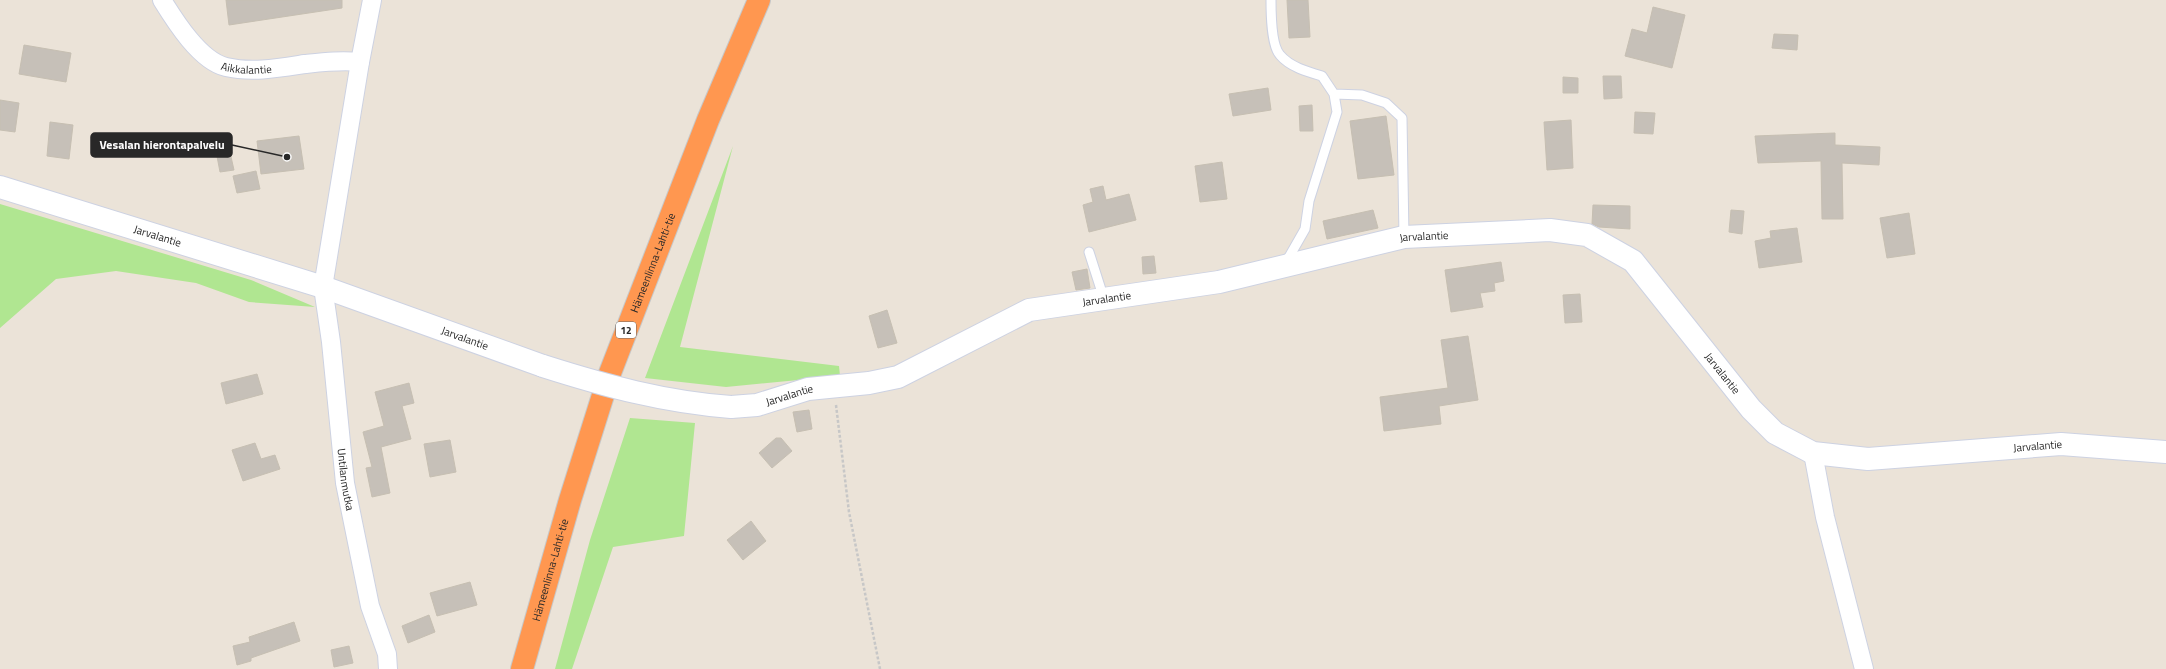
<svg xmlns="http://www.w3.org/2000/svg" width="2166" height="669" font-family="'Titillium Web',sans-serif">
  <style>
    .green { fill: #b0e691 }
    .building { fill: #c6c0b8; stroke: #c6bfb2 }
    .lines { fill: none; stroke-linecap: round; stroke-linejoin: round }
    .lane-casing { stroke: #cdd2e2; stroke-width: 11 }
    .street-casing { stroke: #cdd2e2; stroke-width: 20 }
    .secondary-casing { stroke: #cdd2e2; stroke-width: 24 }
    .highway-casing { stroke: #c7c7c7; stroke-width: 24 }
    .path { stroke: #c7c7c7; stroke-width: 2.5; stroke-dasharray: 3 2; stroke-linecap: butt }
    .lane { stroke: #fff; stroke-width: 9 }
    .street { stroke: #fff; stroke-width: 18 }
    .secondary { stroke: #fff; stroke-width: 22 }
    .highway { stroke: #ff9750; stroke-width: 22 }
    .secondary-bridge-casing { stroke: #cdd2e2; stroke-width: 24; stroke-linecap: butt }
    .secondary-bridge { stroke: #fff; stroke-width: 22 }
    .labels { text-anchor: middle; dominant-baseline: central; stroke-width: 3.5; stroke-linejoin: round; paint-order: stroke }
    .shield { fill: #fff; stroke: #686868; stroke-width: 1 }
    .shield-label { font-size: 10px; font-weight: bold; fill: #282828 }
    .street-label { font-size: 11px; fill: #282828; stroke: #fff }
    .leader { fill: none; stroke: #282828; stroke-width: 1.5 }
    .callout-dot { fill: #282828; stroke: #fff; stroke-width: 1.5 }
    .callout { fill: #282828; stroke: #282828; stroke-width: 1.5 }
    .callout-label { font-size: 12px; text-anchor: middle; font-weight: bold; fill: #fff }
  </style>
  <rect width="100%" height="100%" fill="#ebe3d8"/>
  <!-- green -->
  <path class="green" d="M733,146l-53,201 159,19 1,10 -114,11 -81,-9z
    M0,204l251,76 64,27 -66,-5 -53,-19 -80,-12 -60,8 -56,49z
    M630,418l65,5 -11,113 -71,11 -41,122h-17l35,-129z"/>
  <!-- building -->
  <path class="building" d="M226,0h116v8l-113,17z
    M1287,0h21l2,37 -21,1z
    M1653,7l32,8 -13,53 -47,-12 7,-27 15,4z
    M1774,34l24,1 -1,15 -25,-2z
    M24,45l47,8 -5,29 -47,-8z
    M1603,76h18l1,22 -18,1z
    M1563,77l15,1v15h-15z
    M1268,88l3,22 -38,6 -4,-22z
    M0,100l19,3 -4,29 -15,-2z
    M1312,105l1,26h-13l-1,-25z
    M1635,112l20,1 -2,21 -19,-1z
    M1386,116l8,59 -36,4 -8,-58z
    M1571,120l2,48 -26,2 -3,-48z
    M50,122l23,3 -4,34 -22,-3z
    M1835,133v12l45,2 -1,18 -37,-2 1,56h-21l-1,-58 -63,2 -3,-27z
    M299,136l5,33 -43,5 -4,-33z
    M229,148l5,22 -14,2 -4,-21z
    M1222,162l5,37 -27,3 -5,-36z
    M256,171l4,18 -23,4 -4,-17z
    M1103,186l3,14 23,-6 7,26 -47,12 -6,-27 10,-3 -3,-13z
    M1593,205l37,1v23l-31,-2 -7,-3z
    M1373,210l5,18 -51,11 -4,-18z
    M1731,210l13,1 -2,23 -13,-2z
    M1909,213l6,41 -28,4 -7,-40z
    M1797,228l5,34 -43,6 -4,-27 16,-3 -1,-7z
    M1154,256l2,17 -13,1 -1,-17z
    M1501,262l3,19 -10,2 1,8 -15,2 3,14 -32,5 -6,-42z
    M1087,269l3,19 -14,2 -4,-18z
    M1580,294l2,28 -17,1 -2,-28z
    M887,310l10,33 -19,5 -9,-32z
    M1468,336l10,64 -39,6 2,18 -57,7 -4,-34 68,-9 -7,-48z
    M257,374l6,20 -37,10 -5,-21z
    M409,383l5,20 -12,3 9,33 -30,8 9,46 -18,4 -6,-29 6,-1 -9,-35 21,-6 -9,-34z
    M809,410l3,19 -15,3 -4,-20z
    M776,438h5l11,13 -20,17 -13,-15z
    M450,440l6,32 -26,5 -6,-33z
    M255,443l6,16 14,-4 5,14 -37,12 -11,-31z
    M751,521l15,20 -23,19 -16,-20z
    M470,582l7,23 -40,11 -7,-23z
    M429,615l6,17 -27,11 -6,-17z
    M294,622l6,19 -49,17v3l-14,4 -4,-19 17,-4 -1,-5z
    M349,646l4,17 -19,4 -3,-17z"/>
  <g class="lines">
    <defs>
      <path id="lane" d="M1271,0c0,13 0,45 9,55 10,12 28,17 42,21l12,18 3,18 -28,89 -4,28 -16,28 -6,6
        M1334,94l28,1 24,8 16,15 2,119
        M1089,252l15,47"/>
      <g id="street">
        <path id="s1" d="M162,0c13,21 38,61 64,67 26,6 53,1 79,-3 19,-2 36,-4 55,-2"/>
        <path id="s2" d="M372,0l-12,62 -37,225 8,55 14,141 25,123 17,48 1,15"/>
        <path d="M1813,453l12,64 39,152"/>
      </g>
      <g id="secondary">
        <path id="s3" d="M0,187l323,100 220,79"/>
        <path id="s4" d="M731,407l26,-2 51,-16 61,-6 29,-6 131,-67 190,-28 185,-45 146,-7 37,5 46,26 118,148 24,24 38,20 55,6 193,-15 105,8"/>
      </g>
      <g id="highway">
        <path id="s5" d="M522,669l48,-169 40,-127 98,-253 51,-120"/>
      </g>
    </defs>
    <!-- lane casing -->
    <use href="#lane" class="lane-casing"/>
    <!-- street casing -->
    <use href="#street" class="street-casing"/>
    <!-- secondary casing -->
    <use href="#secondary" class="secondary-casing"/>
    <!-- highway casing -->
    <use href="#highway" class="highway-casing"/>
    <!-- path -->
    <path class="path" d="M836,405l13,107 31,157"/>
    <!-- lane -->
    <use href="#lane" class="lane"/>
    <!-- street -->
    <use href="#street" class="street"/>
    <!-- secondary -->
    <use href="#secondary" class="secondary"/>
    <!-- highway -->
    <use href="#highway" class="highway"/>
    <defs>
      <path id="secondary-bridge" d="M543,366c63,20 121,36 188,41"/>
    </defs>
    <!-- secondary-bridge casing -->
    <use href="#secondary-bridge" class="secondary-bridge-casing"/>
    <!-- secondary-bridge -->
    <use href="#secondary-bridge" class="secondary-bridge"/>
  </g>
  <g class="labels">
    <!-- shield labels -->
    <rect class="shield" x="616" y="322" width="20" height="16" rx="3"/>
    <g class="shield-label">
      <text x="626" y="330">12</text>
    </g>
    <!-- street labels -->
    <g class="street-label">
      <text stroke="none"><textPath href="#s1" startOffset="115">Aikkalantie</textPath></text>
      <text stroke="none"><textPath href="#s3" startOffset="165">Jarvalantie</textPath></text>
      <text stroke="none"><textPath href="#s4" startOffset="720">Jarvalantie</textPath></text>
      <text stroke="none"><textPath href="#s5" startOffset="427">Hämeenlinna-Lahti-tie</textPath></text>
      <text stroke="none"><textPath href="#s4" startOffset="396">Jarvalantie</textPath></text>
      <text stroke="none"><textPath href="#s3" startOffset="489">Jarvalantie</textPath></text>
      <text stroke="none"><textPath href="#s4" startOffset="1080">Jarvalantie</textPath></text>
      <text stroke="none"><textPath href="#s4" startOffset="60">Jarvalantie</textPath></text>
      <text stroke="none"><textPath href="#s4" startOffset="1428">Jarvalantie</textPath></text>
      <text stroke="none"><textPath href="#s2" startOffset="485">Untilanmutka</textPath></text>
      <text stroke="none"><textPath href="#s5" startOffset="103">Hämeenlinna-Lahti-tie</textPath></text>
    </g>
  </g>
  <!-- callouts -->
  <path class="leader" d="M287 157L232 145"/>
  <circle class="callout-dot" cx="287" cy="157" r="4"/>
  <rect class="callout" x="91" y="133" width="141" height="24" rx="4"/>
  <g class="callout-label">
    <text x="162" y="149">Vesalan hierontapalvelu</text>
  </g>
</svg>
